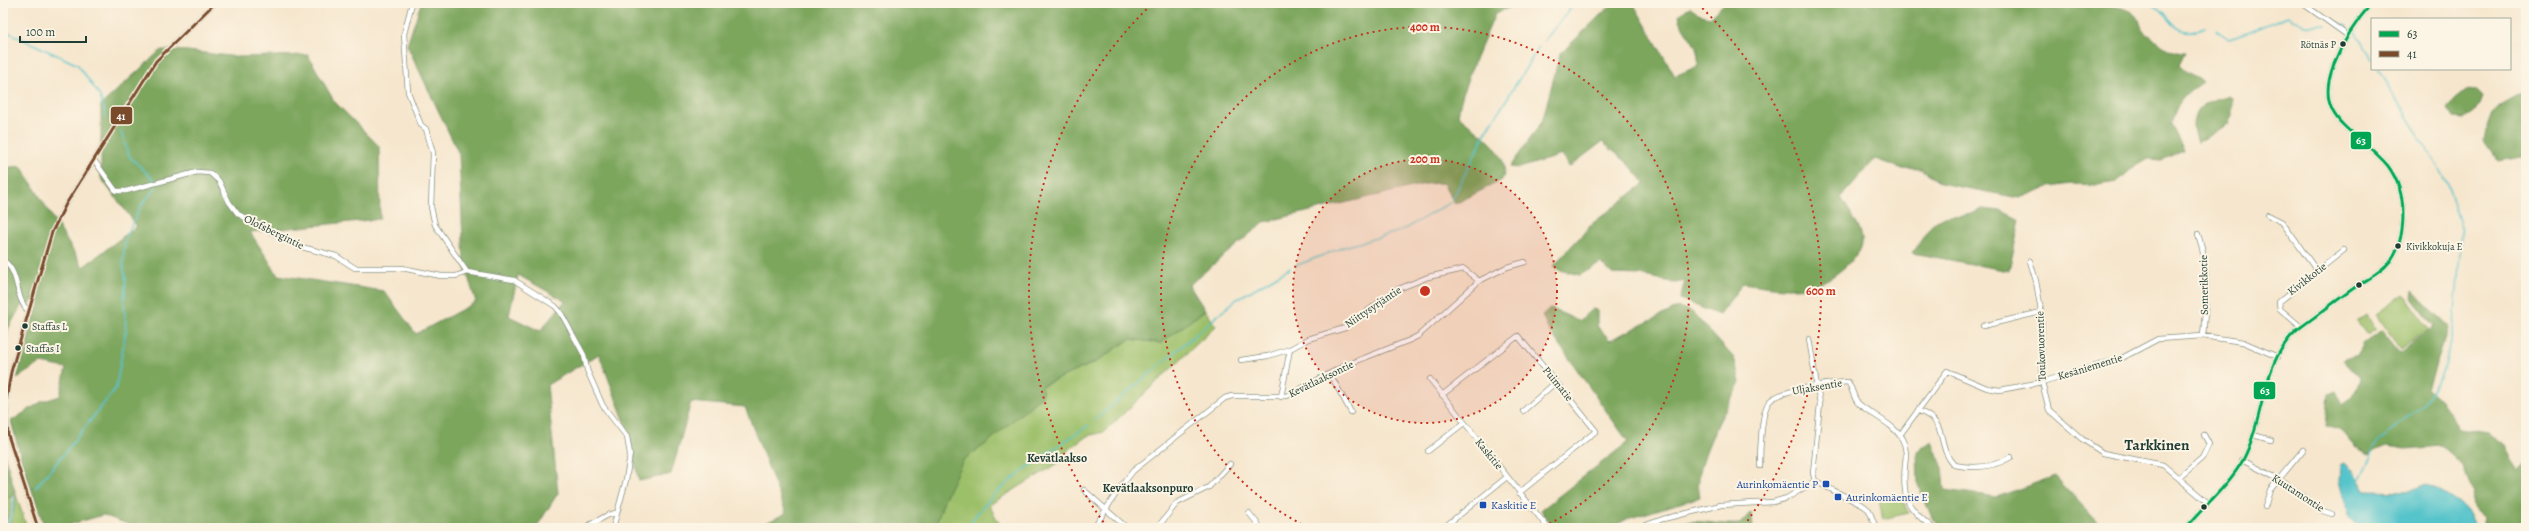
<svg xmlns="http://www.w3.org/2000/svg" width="2529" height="531" font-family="Alegreya,serif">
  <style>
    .green { fill: #9cbf69; stroke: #5e7e4e }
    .forest { fill: #7da65d; stroke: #4e7248; fill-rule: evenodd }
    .water { fill: #57c4cb; stroke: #3b8080 }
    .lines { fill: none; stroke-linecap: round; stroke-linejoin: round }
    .stream { stroke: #57c4cb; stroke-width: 1.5 }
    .minor-casing { stroke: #8a9280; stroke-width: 6 }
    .minor { stroke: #fff; stroke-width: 4.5 }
    .bus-1-casing { stroke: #fcf5e5; stroke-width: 6 }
    .bus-2-casing { stroke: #fcf5e5; stroke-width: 6 }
    .bus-1 { stroke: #00a651; stroke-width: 3 }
    .bus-2 { stroke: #7a4b2a; stroke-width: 3 }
    .ring { fill: none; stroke: #c8321e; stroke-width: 2; stroke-dasharray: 2 4 }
    .bus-dot { fill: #1f3d34; stroke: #fcf5e5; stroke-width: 1.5 }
    .transit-dot { fill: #1a4fb4; stroke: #fcf5e5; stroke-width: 1.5 }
    .labels { text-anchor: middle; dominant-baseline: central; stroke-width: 4; stroke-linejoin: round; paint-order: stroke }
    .bus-label { font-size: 10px; fill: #1f3d34; stroke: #fcf5e5; text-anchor: start }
    .street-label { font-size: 11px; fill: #1f3d34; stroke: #fcf5e5 }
    .transit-label { font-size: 11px; fill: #164399; stroke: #fcf5e5; text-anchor: start }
    .neighbourhood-label { font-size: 12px; font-weight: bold; fill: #1f3d34; stroke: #fcf5e5 }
    .district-label { font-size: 15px; font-weight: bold; fill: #1f3d34; stroke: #fcf5e5 }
    .centre { fill: #c8321e; stroke: #fcf5e5; stroke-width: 2 }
    .ring-label { font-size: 12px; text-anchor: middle; font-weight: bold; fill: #c8321e; stroke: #fcf5e5; stroke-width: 4; stroke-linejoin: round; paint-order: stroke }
    .line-badge { stroke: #fcf5e5; stroke-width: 1.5 }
    .badge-label { font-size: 11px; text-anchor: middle; font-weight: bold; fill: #fff }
  </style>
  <rect width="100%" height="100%" fill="#fcf5e5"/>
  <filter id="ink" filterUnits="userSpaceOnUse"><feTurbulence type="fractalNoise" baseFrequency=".025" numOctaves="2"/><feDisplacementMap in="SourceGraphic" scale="8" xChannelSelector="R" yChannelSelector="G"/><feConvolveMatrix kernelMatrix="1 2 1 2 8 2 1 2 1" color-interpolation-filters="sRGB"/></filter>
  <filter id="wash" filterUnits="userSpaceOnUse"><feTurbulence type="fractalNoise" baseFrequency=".012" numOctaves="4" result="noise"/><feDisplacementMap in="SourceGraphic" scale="16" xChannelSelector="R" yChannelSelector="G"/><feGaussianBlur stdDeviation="0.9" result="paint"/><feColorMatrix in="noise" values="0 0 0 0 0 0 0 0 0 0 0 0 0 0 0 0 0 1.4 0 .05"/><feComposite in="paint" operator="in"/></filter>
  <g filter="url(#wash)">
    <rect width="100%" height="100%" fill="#f6e6cd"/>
    <!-- green -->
    <path class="green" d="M2404,294l25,35 -28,20 -25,-35z
      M1205,310l11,16 -112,106 -17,4 -20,15 -10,13 -68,41 13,23h-67l8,-29 20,-39 24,-17 54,-57 55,-24 34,-23 31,4z
      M2367,315l9,14 -9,6 -10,-13z
      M16,495l10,30v3h-18l5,-15z
      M1892,495l10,3 6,15 -25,6 -5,-23z
      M12,496l-2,17 -7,15v-28z"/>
    <!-- forest -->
    <path class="forest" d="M421,3h1098l-24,11c-14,34 -31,65 -37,101 18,16 56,38 44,65l-47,24 -12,-21 -18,1 -161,38 -75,63 16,25 -44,33 -31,-4 -34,23 -55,24 2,9 -56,48 -24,17 -19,40 -9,28h-179l30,-15 -41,-106 -54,-5 -20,72 -32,7 -13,-56 -27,-71 -52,31 11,108 -22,35h-398l-35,-13 -45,13h-13l-23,-66 -11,-41 30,-19 19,-6 6,-28 -25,-5 -24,15 22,-78 -1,-5 -8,9h-8l-14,25 -5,40v-201l18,-2 62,101 54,-41 -36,-48v-73l60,-55 27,1 50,6 70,-2 26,46 45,45 1,73 -130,13 28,43 106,16 32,43 60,-32 -12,-38 -5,-110 -52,-109zM518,275l47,26 -25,30 -31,-15z
      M1613,3h20l42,73 23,-10c2,-28 -16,-29 -19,-52l12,-7 7,7 12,3 15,-14h349c19,7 47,-3 63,13 3,4 3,10 6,14 9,10 30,24 42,23l-6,12c9,11 19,10 24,17 -20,14 -26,19 -32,43l13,25 -22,10 -13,-1 -14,7 -18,16 -19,3 -25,-1 -25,3 -29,11 -79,-15 -18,-14 -22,-1 -25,-9 -34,38c5,10 20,30 21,41 1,12 -5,17 -13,25 -33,33 -64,26 -106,20l-24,32 -39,-16 5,-18 -10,2 -34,-8 -29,-1 -11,-11 -21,12 -21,-5 -6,-4 40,-43 52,-40 -17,-20 -26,-21 -33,25 -7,-12 -43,13 -9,-1 32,-45 18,-68z
      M2466,90l11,1 6,6 -3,8 -16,14 -11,-1 -6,-9 8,-10z
      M2526,90v66l-28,5 -14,-20c6,-38 13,-33 42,-51z
      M2227,96l5,2v18l-4,8 -31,19c-11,-30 2,-40 30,-47z
      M1982,209l20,2 18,9 -11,51 -96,-18c7,-10 16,-29 27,-34 14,-7 24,1 42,-10z
      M2412,291l37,35 -21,62 12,12 19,29 30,4 15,11 14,28 8,-8v64h-44l2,-11c-11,-8 -14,-11 -10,-24l-12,-28 -21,-19 -35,3 -19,-3 -19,8c-4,-3 -10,-5 -14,-9 -11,-11 -9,-17 -28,-19l3,-32 7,-3 7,14c10,-7 14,-15 17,-27l-17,-18 14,-5 6,-11 19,-14 18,23 34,-27 -23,-29z
      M1679,307l13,5 42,46 6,24c-14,27 -49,85 -40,115l-73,22 -17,9h-56l-13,-18 87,-68 -81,-115 -5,-12 8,-7 29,13 13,-12 5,1v16l13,14z
      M1932,441l11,27 2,22 52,7 58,-21 48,52h-155l-15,-8 -15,-35 -1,-34z
      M3,450l13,45 -13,5z
      M1751,512l2,16h-89c27,-13 49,-2 76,-4z"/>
    <!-- water -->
    <path class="water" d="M2344,463l16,16 7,12 40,1 19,-8c19,8 45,22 49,44h-115l-10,-10 -11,-37 1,-16z"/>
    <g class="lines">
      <!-- stream -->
      <path class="stream" d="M2150,3c27,14 19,38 56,24
        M2336,22l12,4
        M3,30l75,35 22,31 6,21
        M2216,30l13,9c21,-6 39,-15 59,-23 13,10 21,11 38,9
        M2355,32l17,27
        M1544,41l31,-38
        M121,132l8,24 26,25
        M1295,266l49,-19 57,-16 50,-29 34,-68 54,-87
        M1094,421l143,-122 53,-31
        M2360,479l18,-38 44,-36 16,-22 7,-18 9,-41 8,-93 -15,-49 -69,-113
        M35,488l29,-34 52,-66 10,-58 -2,-29 2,-21 -3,-16 2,-24 15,-33 16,-20
        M5,528l7,-15 2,-15
        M968,528c19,-39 84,-77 121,-103"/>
    </g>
  </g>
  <g filter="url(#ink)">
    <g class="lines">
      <defs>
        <path id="minor" d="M412,3l-8,31 4,58 13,33 5,4 7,24 -2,54 4,18 32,47 47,8 41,26 6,7 23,42 3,15 16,36 24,31 3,17 -4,26 -13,48
          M2302,3l45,32
          M94,160l22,31h10l71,-19 13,1 9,8 10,21 9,12 60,32 38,10 19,12h47l39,8h15l11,-4
          M2268,215l14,7 35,49
          M2198,234c12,34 8,67 5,102
          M3,260c18,13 11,37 25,51
          M2030,261l6,20 6,35v66l7,28 33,29 21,14 60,12 44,37
          M1983,326l58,-14
          M2301,327l-21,-18 -1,-7 65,-52
          M1809,339l11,65 -7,69 2,8 49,25 5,4 7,18
          M1241,360l27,-4 22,-7 18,-10 37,-11 51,-38 32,-13 36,-8 15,12
          M1330,374l21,38
          M1430,379l118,149
          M1442,395l76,-59 78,95 -77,62
          M1281,397l9,-48
          M1523,411l33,-29
          M1919,411c31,12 16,33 35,54 20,4 39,3 57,-8
          M1900,435l47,-64 40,17 13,2 42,-8 80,-24 36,-19 45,-3 40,6 35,15
          M2253,435l18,5
          M1428,451l36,-28
          M2242,460l42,22 36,28 12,4
          M1760,466c0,-14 1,-54 9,-64 9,-12 62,-19 79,-20 5,7 5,16 11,22 14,12 36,20 44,37 4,8 3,16 2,24 -3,34 2,43 28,63
          M2180,477l22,-19 7,-14 -5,-9
          M1084,490l43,38
          M2265,507l5,-17 33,-40
          M1249,513l12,15
          M1783,527v1
          M38,528l-30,-93 -2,-34 5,-29 41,-140 14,-28 90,-143 59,-58
          M584,528l24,-13 8,-2
          M1094,528l25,-39 14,-18 92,-73 7,-2h55l57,-30 66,-26 8,-4 61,-55 28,-14 18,-5
          M1157,528l20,-25 32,-16 21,-23
          M1443,528l64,-51
          M1638,528l25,-9 58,-14 52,-3 14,-4 28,-17
          M2186,528c18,-22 43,-43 57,-68 22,-41 18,-103 58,-133 18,-13 37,-28 56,-41 11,-7 25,-14 34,-26 9,-13 12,-29 12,-46 0,-18 -4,-33 -15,-48 -29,-36 -77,-44 -54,-102 9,-23 21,-42 38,-61"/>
      </defs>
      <!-- minor casing -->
      <use href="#minor" class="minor-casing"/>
      <!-- minor -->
      <use href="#minor" class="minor"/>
      <defs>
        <path id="bus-1" d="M2186,528c18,-22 43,-43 57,-68 22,-41 18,-103 58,-133 18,-13 37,-28 56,-41 11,-7 25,-14 34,-26 9,-13 12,-29 12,-46 0,-18 -4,-33 -15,-48 -29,-36 -77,-44 -54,-102 9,-23 21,-42 38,-61"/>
        <path id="bus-2" d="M38,528l-30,-93 -2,-34 5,-29 41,-140 14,-28 90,-143 59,-58"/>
      </defs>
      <!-- bus-1 casing -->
      <use href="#bus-1" class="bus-1-casing"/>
      <!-- bus-2 casing -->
      <use href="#bus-2" class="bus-2-casing"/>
      <!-- bus-1 -->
      <use href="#bus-1" class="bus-1"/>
      <!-- bus-2 -->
      <use href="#bus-2" class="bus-2"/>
    </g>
  </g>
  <!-- distance rings -->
  <circle cx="1425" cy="291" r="132" fill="#c8321e" fill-opacity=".12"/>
  <g class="ring">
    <circle cx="1425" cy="291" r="132"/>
    <path d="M1307 527A264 264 0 1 1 1543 527"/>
    <path d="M1107 527A396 396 0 0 1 1152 4M1698 4A396 396 0 0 1 1743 527"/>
  </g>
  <!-- markers -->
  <g class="bus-dot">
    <circle cx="2343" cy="44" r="3.5"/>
    <circle cx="2398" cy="246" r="3.5"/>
    <circle cx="2359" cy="285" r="3.5"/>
    <circle cx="25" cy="326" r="3.5"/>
    <circle cx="18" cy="348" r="3.5"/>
    <circle cx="2204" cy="507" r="3.5"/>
  </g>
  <g class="transit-dot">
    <rect x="1822" y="480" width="8" height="8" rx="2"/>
    <rect x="1834" y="493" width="8" height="8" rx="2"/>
    <rect x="1479" y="501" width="8" height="8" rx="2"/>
  </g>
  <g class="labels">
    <!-- bus labels -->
    <g class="bus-label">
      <text x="2336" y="44" text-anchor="end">Rötnäs P</text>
      <text x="2406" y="246">Kivikkokuja E</text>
      <text x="32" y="326">Staffas L</text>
      <text x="26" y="348">Staffas I</text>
    </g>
    <!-- street labels -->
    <g class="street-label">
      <text transform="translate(274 232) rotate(26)">Olofsbergintie</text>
      <text transform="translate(2307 279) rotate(-38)">Kivikkotie</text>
      <text transform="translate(2204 285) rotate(-91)">Somerikkotie</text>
      <text transform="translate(1373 307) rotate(-34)">Niittysyrjäntie</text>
      <text transform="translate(2041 346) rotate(-92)">Toukovuorentie</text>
      <text transform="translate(2090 367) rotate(-17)">Kesäniementie</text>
      <text transform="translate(1321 379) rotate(-26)">Kevätlaaksontie</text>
      <text transform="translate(1558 384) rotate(51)">Puimatie</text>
      <text transform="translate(1817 387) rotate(-10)">Uljaksentie</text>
      <text transform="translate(1489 454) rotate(51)">Kaskitie</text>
      <text transform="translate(2298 493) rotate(33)">Kuutamontie</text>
    </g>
    <!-- transit labels -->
    <g class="transit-label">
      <text x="1818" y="484" text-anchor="end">Aurinkomäentie P</text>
      <text x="1846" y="497">Aurinkomäentie E</text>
      <text x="1491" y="505">Kaskitie E</text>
    </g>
    <!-- neighbourhood labels -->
    <g class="neighbourhood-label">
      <text x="1057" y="458">Kevätlaakso</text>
      <text x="1148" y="488">Kevätlaaksonpuro</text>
    </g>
    <!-- district labels -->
    <g class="district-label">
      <text x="2157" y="445">Tarkkinen</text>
    </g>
  </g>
  <circle cx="1425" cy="291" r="6" class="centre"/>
  <g class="ring-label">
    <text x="1425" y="31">400 m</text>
    <text x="1425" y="163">200 m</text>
    <text x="1821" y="295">600 m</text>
  </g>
  <g class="line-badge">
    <rect x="110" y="106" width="23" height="19" rx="4" fill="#7a4b2a"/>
    <rect x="2350" y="131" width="22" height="19" rx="4" fill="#00a651"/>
    <rect x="2253" y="381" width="23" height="19" rx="4" fill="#00a651"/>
  </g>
  <g class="badge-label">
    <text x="121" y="120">41</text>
    <text x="2361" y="144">63</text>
    <text x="2265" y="394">63</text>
  </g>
  <!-- margin -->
  <rect width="2529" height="531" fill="none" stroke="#fcf5e5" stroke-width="16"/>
  <!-- legend -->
  <rect x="2371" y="18" width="140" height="52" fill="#fcf5e5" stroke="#a4ab9e"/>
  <rect x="2379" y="31" width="20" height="6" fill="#00a651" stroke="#a4ab9e"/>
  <text x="2407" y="38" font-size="12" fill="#1f3d34">63</text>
  <rect x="2379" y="51" width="20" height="6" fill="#7a4b2a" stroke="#a4ab9e"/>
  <text x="2407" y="58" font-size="12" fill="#1f3d34">41</text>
  <!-- scale -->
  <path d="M20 36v6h66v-6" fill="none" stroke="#1f3d34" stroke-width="2"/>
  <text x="26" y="36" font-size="12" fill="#1f3d34" stroke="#fcf5e5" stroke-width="3" paint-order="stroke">100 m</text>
</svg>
